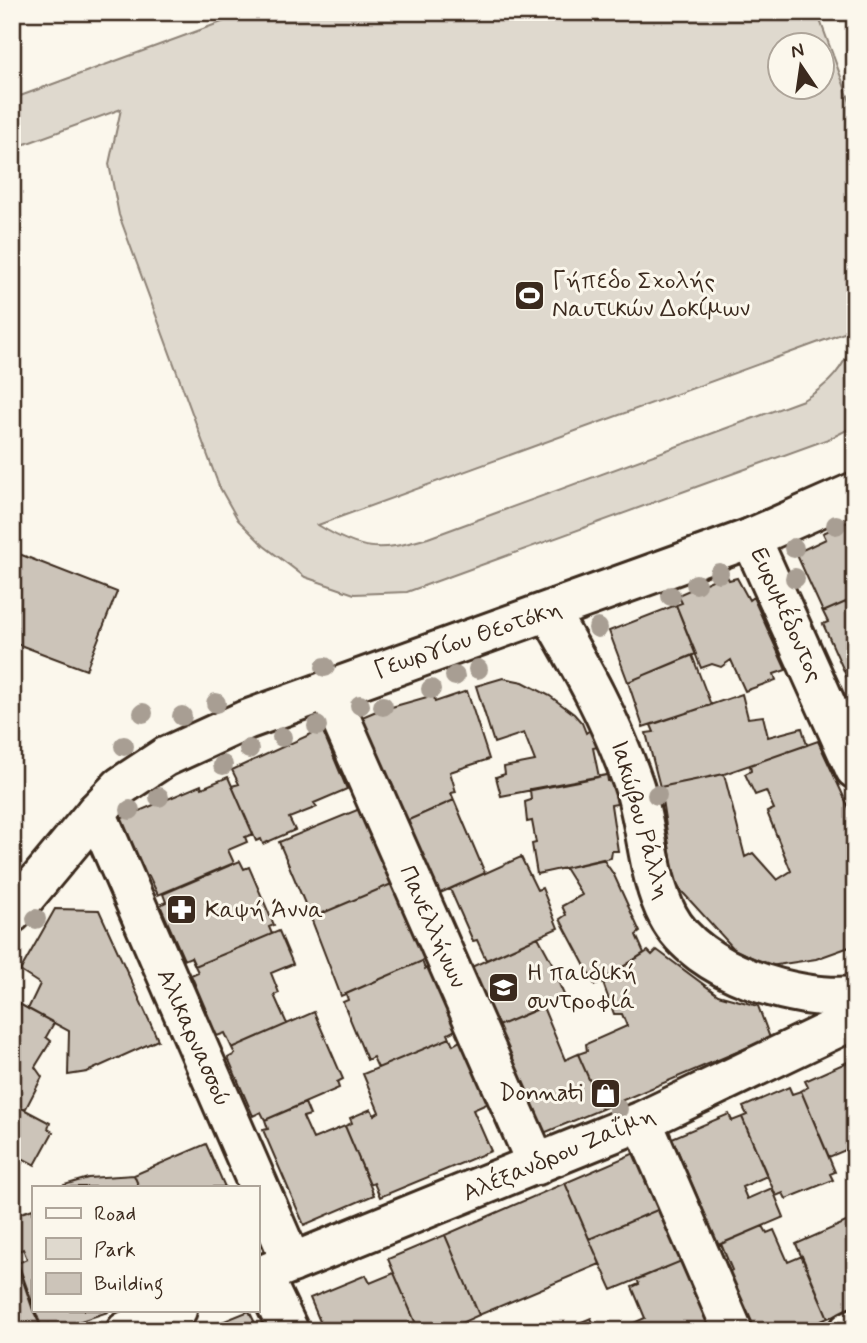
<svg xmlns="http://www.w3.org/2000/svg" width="867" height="1343" font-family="Mynerve,sans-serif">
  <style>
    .green { fill: #dfd9ce; stroke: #8d8276; stroke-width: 2; fill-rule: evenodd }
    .building { fill: #ccc4b9; stroke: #3b2a1e; stroke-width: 2 }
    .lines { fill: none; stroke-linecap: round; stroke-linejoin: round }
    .minor-casing { stroke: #3b2a1e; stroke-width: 44 }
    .secondary-casing { stroke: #3b2a1e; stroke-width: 44 }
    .minor { stroke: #fbf7ec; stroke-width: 38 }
    .secondary { stroke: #fbf7ec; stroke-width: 38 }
    .tree { fill: #a89e93 }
    .labels { text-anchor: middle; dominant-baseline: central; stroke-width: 6; stroke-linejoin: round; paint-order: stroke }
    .poi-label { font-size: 24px; fill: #3b2a1e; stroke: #fbf7ec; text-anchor: start }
    .street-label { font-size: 24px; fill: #3b2a1e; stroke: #fbf7ec }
  </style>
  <rect width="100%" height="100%" fill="#fbf7ec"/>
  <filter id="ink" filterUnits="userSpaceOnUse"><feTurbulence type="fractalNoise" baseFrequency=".0143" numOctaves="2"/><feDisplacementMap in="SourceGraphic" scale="14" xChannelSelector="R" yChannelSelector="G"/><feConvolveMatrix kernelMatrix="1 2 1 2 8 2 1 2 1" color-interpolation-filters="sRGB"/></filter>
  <g filter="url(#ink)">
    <!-- green -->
    <path class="green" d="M249,12h568l38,103v214l-537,196c44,27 61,27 110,13l375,-138c28,-16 39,-31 52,-60v86l-24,12 -424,154 -53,2 -49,-17 -41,-31 -26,-26 -19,-34 -100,-271 -10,-51 12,-55 -107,39 -2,-4v-45zM780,46h42v42h-42z"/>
    <!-- building -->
    <path class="building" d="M855,519v79l-32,14 -27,-59 30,-14 -3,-6z
      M14,552l103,40 -31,78 -74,-28v-85z
      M726,574l3,6 8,-2 12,22 4,-3 33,73 -12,4 2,6 -31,11 -14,-31 -10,7 -9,-3 -11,4 -25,-63 6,-2 -4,-8z
      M855,598v68l-11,5 -21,-47 5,-2 -5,-10z
      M676,605l20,49 -68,28 -19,-51z
      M692,655l19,50 -68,22 -15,-45z
      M855,666v31l-11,-26z
      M503,678l20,4 27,14 24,18 8,9 4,10 4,-3 8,17 -5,1 6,29 -98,19 -5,-19 9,-3 -1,-7 31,-6 -11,-28 -30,10 -18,-57z
      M467,691l22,68 -39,13 6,20 -5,1 3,7 -50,22 -49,-102 19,-8 60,-17 1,7z
      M742,694l6,24 15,-2 5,21 34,-9 5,17 -83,29 -64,13 -14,-54 8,-1 -3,-7z
      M322,729l25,60 -33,14 3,4 -28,11 6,12 -32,14 -2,-5 -5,2 -24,-55 7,-2 -7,-14z
      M818,741l37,80v124l-39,14 -46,7 -35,-16 -60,-66 -15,-97 64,-13 21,83 8,-4 24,27 14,-9 -24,-59 7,-3 -8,-18 -11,4 -10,-21 6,-3 -1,-6z
      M607,775l1,6h5l4,23 -6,1 7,46h-6l-1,7 -74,16 -5,-30 4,-1 -4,-22 -5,1 -2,-20 6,-2 -1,-11z
      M228,777l25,57 -8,3 2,5 -19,8 6,13 -76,32 -9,-19 -4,1 -25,-58 81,-34 1,3z
      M454,800l31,73 -49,22 -32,-73z
      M362,808l32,75 -83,35 -32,-76z
      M521,857l16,33 5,-2 16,40 -72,32 -9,-20 -4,1 -23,-52z
      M603,859l11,16 26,57 -4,3 8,18 -49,32 -35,-66 6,-4 -4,-9 20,-11 -17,-27z
      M240,861l4,8 5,-2 25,58 -5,2 3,7 -77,32 -4,-9 -7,3 -24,-55 6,-3 -3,-8z
      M394,883l33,76 -86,37 -30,-78z
      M55,909l44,1 59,130 -71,32 -19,3 1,-44 -41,-22 12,-25 -20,-13z
      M279,931l14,33 -22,9 8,20 -5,2 13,29 -55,24 -7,-15 -8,3 -26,-61 7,-3 -3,-6z
      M538,937l18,33h-3l12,27 -72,31 -26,-59z
      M657,950l61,45 40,11 12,32 -168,71 -24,-55 9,-3 -1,-7 41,-18 -5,-12h-8l-11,-31 7,-2 -1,-5 39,-25 4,4z
      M422,961l3,8 5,-3 27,63 -9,5 2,4 -72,30 -5,-11 -6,3 -24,-58 5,-2 -2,-6z
      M12,1000l42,23 -8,14 5,4 -16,26 7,10 -17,33 -13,-7z
      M543,1007l22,53 13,-6 24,55 -63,26 -46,-107z
      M314,1012l29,67 -6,3 2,6 -74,32 -4,-8 -8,4 -25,-58 7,-4 -3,-6z
      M450,1038l3,7 9,-5 27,63 -16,7 18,41 -111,46 -6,-14 -4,2 -25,-59 7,-3 -2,-5 21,-9 3,6 5,-3 -16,-38z
      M852,1060l3,5v89l-2,1 -3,-7 -21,9 -28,-66 7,-4 -3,-6z
      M789,1087l3,7 9,-3 34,81 -5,2 3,6 -47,19 -3,-6 -7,3 -34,-79 5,-2 -4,-8z
      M12,1103l38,20 -2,6 5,3 -18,33 -11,-6 -12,22z
      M305,1103l5,12 -7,2 10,22 32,-13 29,69 -70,30 -41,-95 5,-1 -3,-9z
      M729,1114l3,7 10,-4 25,59 -25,11 5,12 25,-11 12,29 -66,28 -46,-107z
      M206,1144l19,43h-86l-5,-12z
      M637,1152l25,56 -73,31 -24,-56z
      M134,1175l5,12h-74l-1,-2 24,-7z
      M565,1183l35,81 -121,51 -34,-80z
      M662,1208l22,52 -72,30 -23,-51z
      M33,1209v96l-15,-42 9,-4 -4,-10 -9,4 -2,-4v-33z
      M855,1218v89l-27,11 -32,-74z
      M763,1226l4,7 7,-3 14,32 14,-6 26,62 -30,13h-46l-25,-58 5,-3 -11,-26z
      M445,1235l34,80 -18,8 3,8h-45l-31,-72z
      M12,1249l21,61 10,21h-31z
      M684,1260l31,71h-84l-2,-6 16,-7 -13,-31 7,-3 -2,-5z
      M394,1273l25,58h-95l-14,-33 56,-23 4,8z
      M35,1310h72l1,2 -57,19 -2,-7 -8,2z
      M249,1311l10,20h-58l1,-1z
      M591,1318l6,13h-34l-1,-1z"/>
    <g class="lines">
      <defs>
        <path id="minor" d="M751,538l104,231
          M549,612c34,58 62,108 84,171 15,43 14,93 35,133 29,56 128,86 187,80
          M328,690l209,475
          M96,812l196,451
          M642,1121l91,210
          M262,1275l27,56
          M257,1277l385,-156 213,-102
          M126,1331l51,-21
          M849,1331l6,-3"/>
        <path id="secondary" d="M12,913l84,-101 25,-26 44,-29 81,-37 505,-182 104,-46"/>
      </defs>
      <!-- minor casing -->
      <use href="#minor" class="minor-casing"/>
      <!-- secondary casing -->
      <use href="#secondary" class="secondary-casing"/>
      <!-- minor -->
      <use href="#minor" class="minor"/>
      <!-- secondary -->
      <use href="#secondary" class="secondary"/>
    </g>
    <!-- trees -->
    <g class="tree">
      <circle cx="836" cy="525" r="10"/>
      <circle cx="794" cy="548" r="10"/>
      <circle cx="719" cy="573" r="10"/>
      <circle cx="795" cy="578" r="10"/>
      <circle cx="696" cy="584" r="10"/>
      <circle cx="671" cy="596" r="10"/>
      <circle cx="598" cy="628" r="10"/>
      <circle cx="325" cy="667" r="10"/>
      <circle cx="478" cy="669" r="10"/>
      <circle cx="455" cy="676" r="10"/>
      <circle cx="431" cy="689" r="10"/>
      <circle cx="216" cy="703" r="10"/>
      <circle cx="360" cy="705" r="10"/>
      <circle cx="383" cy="706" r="10"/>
      <circle cx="143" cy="713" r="10"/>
      <circle cx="182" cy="716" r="10"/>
      <circle cx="317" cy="726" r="10"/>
      <circle cx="282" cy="737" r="10"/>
      <circle cx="124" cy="746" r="10"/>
      <circle cx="249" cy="749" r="10"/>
      <circle cx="223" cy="765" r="10"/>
      <circle cx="657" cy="795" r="10"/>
      <circle cx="159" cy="797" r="10"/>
      <circle cx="130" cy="810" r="10"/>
      <circle cx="36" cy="919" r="10"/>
      <circle cx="618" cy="1109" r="10"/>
    </g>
  </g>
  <!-- icons -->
  <defs>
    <symbol id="stadium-square" viewBox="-11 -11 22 22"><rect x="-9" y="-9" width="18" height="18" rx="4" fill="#3b2a1e" stroke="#fbf7ec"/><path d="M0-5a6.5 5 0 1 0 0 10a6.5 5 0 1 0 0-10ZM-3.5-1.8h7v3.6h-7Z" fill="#fff"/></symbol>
    <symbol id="pharmacy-square" viewBox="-11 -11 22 22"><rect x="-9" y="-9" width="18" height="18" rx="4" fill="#3b2a1e" stroke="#fbf7ec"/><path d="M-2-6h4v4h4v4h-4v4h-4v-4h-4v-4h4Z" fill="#fff"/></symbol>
    <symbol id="school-square" viewBox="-11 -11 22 22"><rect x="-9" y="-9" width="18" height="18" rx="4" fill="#3b2a1e" stroke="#fbf7ec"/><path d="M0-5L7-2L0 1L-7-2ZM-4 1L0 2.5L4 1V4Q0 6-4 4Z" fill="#fff"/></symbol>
    <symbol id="shop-square" viewBox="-11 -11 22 22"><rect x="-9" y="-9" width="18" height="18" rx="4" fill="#3b2a1e" stroke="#fbf7ec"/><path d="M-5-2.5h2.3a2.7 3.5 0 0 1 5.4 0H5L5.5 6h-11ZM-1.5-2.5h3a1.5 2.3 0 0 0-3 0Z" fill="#fff"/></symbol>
  </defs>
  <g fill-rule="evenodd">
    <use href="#stadium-square" x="512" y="278" width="35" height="35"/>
    <use href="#pharmacy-square" x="164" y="892" width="35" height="35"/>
    <use href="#school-square" x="486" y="970" width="35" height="35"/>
    <use href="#shop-square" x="588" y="1076" width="35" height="35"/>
  </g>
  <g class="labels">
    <!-- poi labels -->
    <g class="poi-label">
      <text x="552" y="281">Γήπεδο Σχολής<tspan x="552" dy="28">Ναυτικών Δοκίμων</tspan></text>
      <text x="205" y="910">Καψή Άννα</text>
      <text x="527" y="973">Η παιδική<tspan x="527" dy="28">συντροφιά</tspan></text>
      <text x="583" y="1093" text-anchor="end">Donnati</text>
    </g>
    <!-- street labels -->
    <g class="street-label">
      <text transform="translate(786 615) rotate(66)">Ευρυμέδοντος</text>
      <text transform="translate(468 640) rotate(-19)">Γεωργίου Θεοτόκη</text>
      <text transform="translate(640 820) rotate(74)">Ιακώβου Ράλλη</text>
      <text transform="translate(432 927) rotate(66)">Πανελλήνων</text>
      <text transform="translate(193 1038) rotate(66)">Αλικαρνασσού</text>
      <text transform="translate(559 1155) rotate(-23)">Αλέξανδρου Ζαΐμη</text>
    </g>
  </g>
  <!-- margin -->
  <rect width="867" height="1343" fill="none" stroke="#fbf7ec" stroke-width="42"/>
  <rect x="21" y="21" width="825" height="1301" fill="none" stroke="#3b2a1e" stroke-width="2.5" filter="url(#ink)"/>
  <!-- legend -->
  <rect x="32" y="1186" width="228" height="126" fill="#fbf7ec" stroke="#aea59a" stroke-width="2"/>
  <rect x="46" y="1208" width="35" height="10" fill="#fbf7ec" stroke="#aea59a" stroke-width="2"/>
  <text x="94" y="1220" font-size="21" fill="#3b2a1e">Road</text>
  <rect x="46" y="1238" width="35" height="21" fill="#dfd9ce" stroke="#aea59a" stroke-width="2"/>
  <text x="94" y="1256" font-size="21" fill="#3b2a1e">Park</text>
  <rect x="46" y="1273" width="35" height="21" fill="#ccc4b9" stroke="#aea59a" stroke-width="2"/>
  <text x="94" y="1290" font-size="21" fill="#3b2a1e">Building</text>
  <!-- north arrow -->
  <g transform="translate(801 66) rotate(347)"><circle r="33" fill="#fbf7ec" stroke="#aea59a" stroke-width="2"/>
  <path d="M0-5L12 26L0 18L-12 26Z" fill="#3b2a1e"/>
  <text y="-10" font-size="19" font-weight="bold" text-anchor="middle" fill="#3b2a1e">N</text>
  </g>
</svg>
